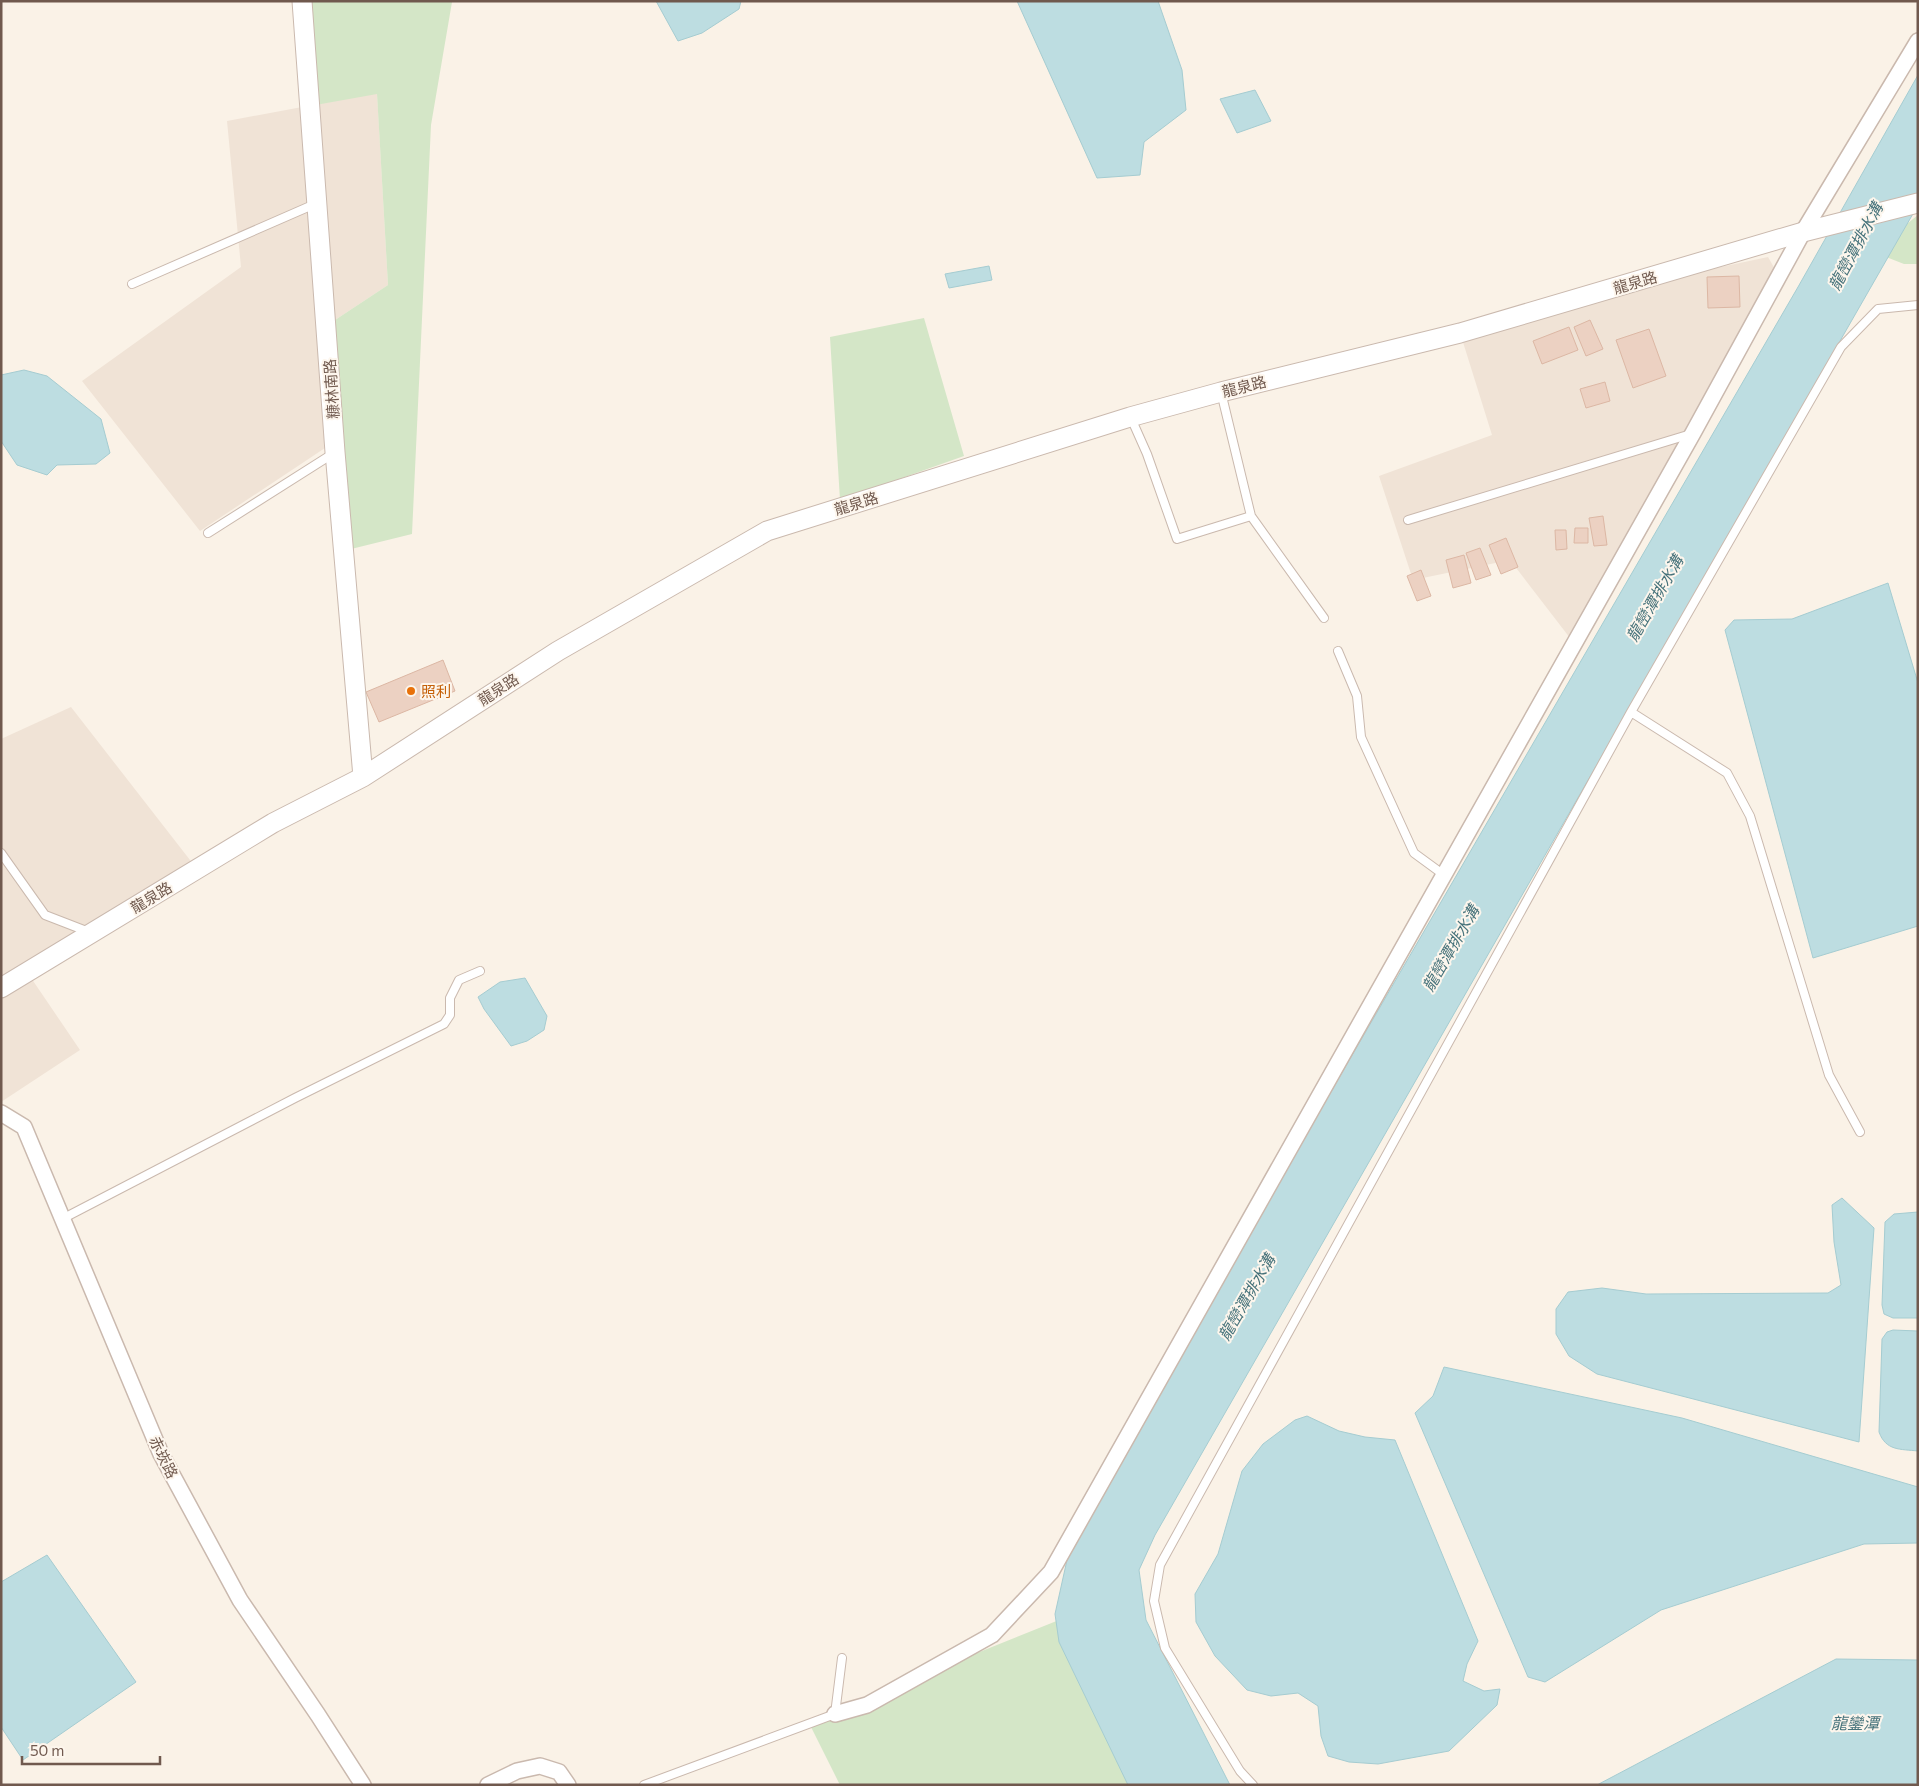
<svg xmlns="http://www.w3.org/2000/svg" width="1919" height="1786" font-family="Commissioner,'Noto Sans TC',sans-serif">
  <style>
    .residential { fill: #f0e3d6 }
    .green { fill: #d4e6c7 }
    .water { fill: #bddde1; stroke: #a5ccd1 }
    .building { fill: #ecd1c2; stroke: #dcb7a4 }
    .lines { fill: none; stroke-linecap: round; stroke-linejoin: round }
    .service-casing { stroke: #cab9ae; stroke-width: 10 }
    .minor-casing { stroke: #cab9ae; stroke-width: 18 }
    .tertiary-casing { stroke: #cab9ae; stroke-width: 21 }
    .service { stroke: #fff; stroke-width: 8 }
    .minor { stroke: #fff; stroke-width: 15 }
    .tertiary { stroke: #fff; stroke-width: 19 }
    .food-dot { fill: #e8710a; stroke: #fdf6ed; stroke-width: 2 }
    .labels { text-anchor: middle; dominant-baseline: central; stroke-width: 4; stroke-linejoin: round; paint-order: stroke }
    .street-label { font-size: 15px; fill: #70594e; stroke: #fdf6ed }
    .food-label { font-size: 15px; fill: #c56008; stroke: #fdf6ed; text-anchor: start }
    .water-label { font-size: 16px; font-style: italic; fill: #47737b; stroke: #fdf6ed }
  </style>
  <rect width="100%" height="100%" fill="#faf2e7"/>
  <!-- residential -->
  <path class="residential" d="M377,93l11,192 -62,41 8,116 -134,89 -118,-150 159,-114 -14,-146z
    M1768,257l12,21 -200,373 -70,-91 -97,20 -34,-104 113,-41 -35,-112z
    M71,707l126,162 -172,100 55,81 -79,52v-363z"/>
  <!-- green -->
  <path class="green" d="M300,1l152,1 -21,123 -19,409 -69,17 -17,-225 62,-41 -11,-191 -67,12z
    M1918,215v49h-14l-23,-9 17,-24z
    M924,318l40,138 -124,44 -10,-163z
    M1064,1618l77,167h-301l-32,-64z"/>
  <!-- water -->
  <path class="water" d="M656,1h85l-2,8 -37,24 -24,8z
    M1017,1h141l24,69 4,40 -42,32 -4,33 -43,3z
    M1918,75v130l-763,1330 -16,35 7,50 84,165h-102l-69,-143 -4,-28 12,-54 35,-74 696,-1199z
    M1255,90l16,31 -34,12 -17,-34z
    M989,266l3,14 -43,8 -4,-14z
    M24,370l23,6 54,43 9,34 -14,11 -39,1 -10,10 -30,-10 -16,-24v-66z
    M1888,583l30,100v243l-105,32 -88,-328 9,-10 58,-1z
    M525,978l22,38 -3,14 -17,11 -16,5 -27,-37 -6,-12 22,-15z
    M1842,1198l32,30 -15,214 -262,-68 -28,-18 -13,-22v-25l12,-17 34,-4 44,6 182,-1 13,-8 -7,-43 -2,-37z
    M1918,1212v106h-25l-9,-4 -2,-9 3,-83 9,-8z
    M1893,1330l25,1v120c-18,-2 -32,0 -39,-19l3,-93 5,-7z
    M1444,1367l238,51 236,69v56l-54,1 -203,66 -116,72 -17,-5 -113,-264 18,-17z
    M1307,1416l32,15 26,6 30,3 83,201 -11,23 -4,17 21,10 16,-2 -3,16 -48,46 -71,13 -29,-2 -21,-6 -7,-20 -3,-30 -20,-13 -27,3 -24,-6 -32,-34 -19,-34 -1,-28 23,-40 24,-83 21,-27 32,-24z
    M47,1555l89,127 -113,78 -22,-33v-145z
    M1836,1659l82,1v125h-321z"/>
  <!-- building -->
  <path class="building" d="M1739,276l1,31 -32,1 -1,-31z
    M1590,320l13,29 -17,7 -12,-29z
    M1569,327l9,23 -36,14 -9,-23z
    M1649,329l17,47 -33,12 -17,-48z
    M1605,382l5,19 -24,7 -6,-19z
    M1603,516l4,29 -13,1 -5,-28z
    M1575,528h13v15h-14z
    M1555,530h11l1,19 -11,1z
    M1506,538l12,29 -17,7 -12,-29z
    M1480,548l11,27 -15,5 -10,-27z
    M1464,555l7,28 -18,5 -7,-28z
    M1421,570l10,26 -14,5 -10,-25z
    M443,660l12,31 -76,31 -13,-30z"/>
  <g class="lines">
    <defs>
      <path id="service" d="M132,284l183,-80
        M1221,392l30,124 73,102
        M1131,418l16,36 30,85 74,-23
        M1408,520l283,-86
        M208,533l126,-80
        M1338,651l19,45 4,41 53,116 30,22
        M1631,712l96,61 23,43 79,259 31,57
        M1,853l44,62 44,17
        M62,1219l233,-121 149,-74 6,-9v-17l9,-18 21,-9
        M644,1785l191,-71 7,-56
        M1253,1785l-13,-14 -75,-123 -11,-47 6,-36 471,-853 210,-365 37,-38 40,-4"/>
      <path id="minor" d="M1,1113l23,14 137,327 79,146 78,115 45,70
        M835,1714l32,-9 125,-70 59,-63 642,-1139 110,-201 115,-191
        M488,1785l29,-14 23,-5 19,6 9,13"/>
      <path id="tertiary" d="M302,1l33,451 28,325
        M1,988l272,-165 90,-46 195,-126 209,-120 363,-114 91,-25 239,-59 343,-101 115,-29"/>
    </defs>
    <!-- service casing -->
    <use href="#service" class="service-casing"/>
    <!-- minor casing -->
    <use href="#minor" class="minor-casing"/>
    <!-- tertiary casing -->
    <use href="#tertiary" class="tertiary-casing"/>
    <!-- service -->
    <use href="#service" class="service"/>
    <!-- minor -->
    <use href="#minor" class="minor"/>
    <!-- tertiary -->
    <use href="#tertiary" class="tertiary"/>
  </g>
  <!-- markers -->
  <circle class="food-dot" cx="411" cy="691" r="5"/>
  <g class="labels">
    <!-- street labels -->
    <g class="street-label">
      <text transform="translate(1635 282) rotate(-16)">龍泉路</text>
      <text transform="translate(1244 386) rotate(-14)">龍泉路</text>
      <text transform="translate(331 389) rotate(-94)">糠林南路</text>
      <text transform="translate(856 503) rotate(-17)">龍泉路</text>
      <text transform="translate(498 689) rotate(-33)">龍泉路</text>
      <text transform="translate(151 897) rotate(-31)">龍泉路</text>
      <text transform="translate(164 1457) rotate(64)">赤崁路</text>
    </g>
    <!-- food labels -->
    <g class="food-label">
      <text x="421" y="691">照利</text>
    </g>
    <!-- water labels -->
    <g class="water-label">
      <text transform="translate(1855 246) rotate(-62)">龍巒潭排水溝</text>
      <text transform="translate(1654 598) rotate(-60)">龍巒潭排水溝</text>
      <text transform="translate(1450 948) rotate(-60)">龍巒潭排水溝</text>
      <text transform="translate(1246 1297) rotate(-60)">龍巒潭排水溝</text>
      <text x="1855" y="1722">龍鑾潭</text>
    </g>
  </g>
  <!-- border -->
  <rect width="1919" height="1786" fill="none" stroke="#70594e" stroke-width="5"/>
  <!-- scale -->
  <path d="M22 1756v8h138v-8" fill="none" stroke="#70594e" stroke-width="2.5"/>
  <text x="30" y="1756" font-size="15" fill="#70594e" stroke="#fdf6ed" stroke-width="4" paint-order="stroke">50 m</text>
</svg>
